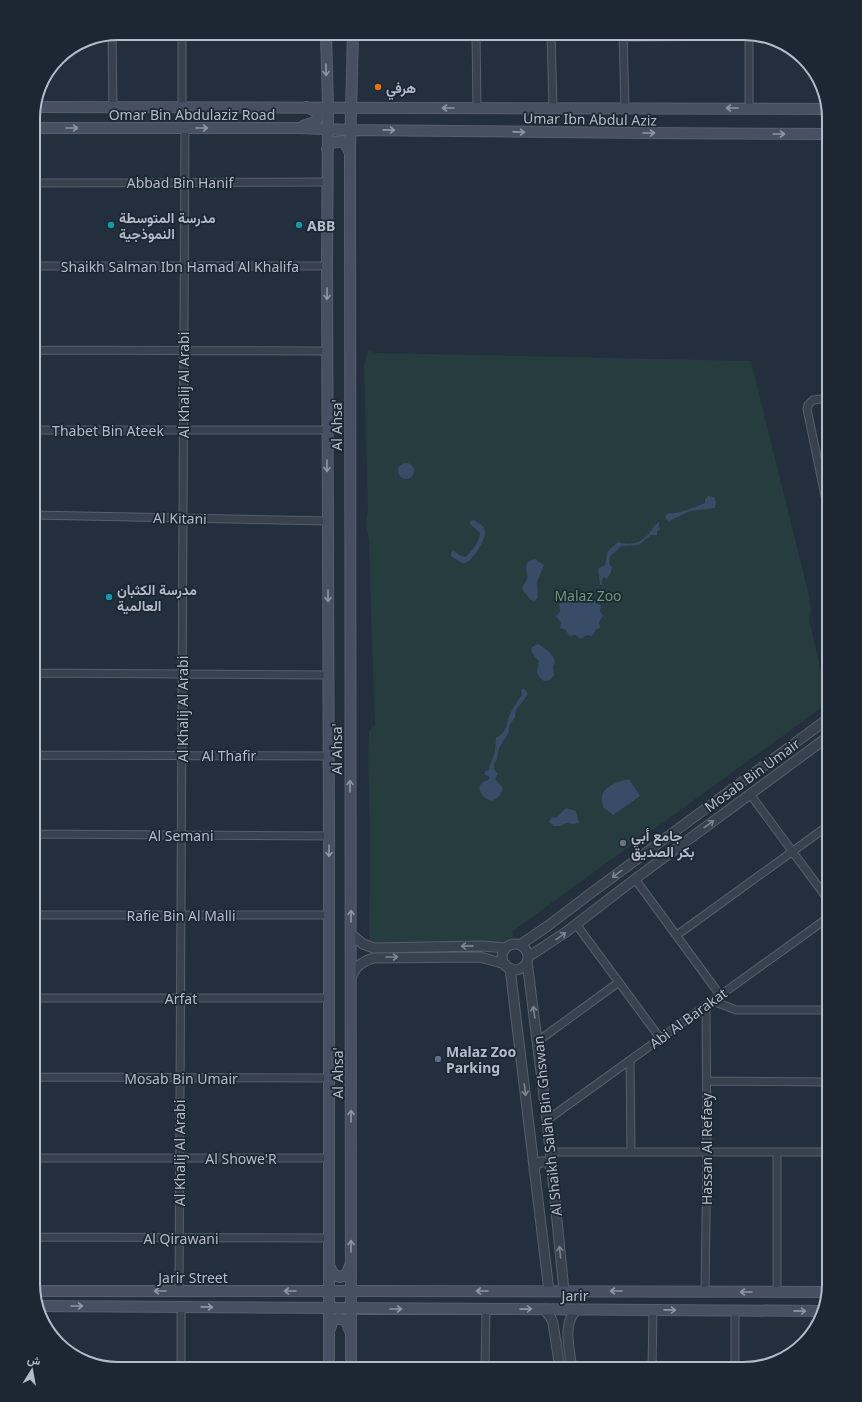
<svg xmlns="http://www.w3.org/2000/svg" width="862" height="1402" font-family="'Noto Sans',Vazirmatn,sans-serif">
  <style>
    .green { fill: #263c3f }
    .water { fill: #394c67 }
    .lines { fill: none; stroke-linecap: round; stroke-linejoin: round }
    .minor-casing { stroke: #565f6c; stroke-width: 9 }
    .tertiary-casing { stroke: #565f6c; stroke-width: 11 }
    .secondary-casing { stroke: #565f6c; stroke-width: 12 }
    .minor { stroke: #38414e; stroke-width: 7 }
    .tertiary { stroke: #38414e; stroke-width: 9 }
    .secondary { stroke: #465061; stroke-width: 10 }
    .oneway { stroke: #8e96a5 }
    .oneway2 { stroke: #7c8592 }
    .food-dot { fill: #e8710a; stroke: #1d2633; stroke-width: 1.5 }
    .culture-dot { fill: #0f9aa8; stroke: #1d2633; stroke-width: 1.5 }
    .worship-dot { fill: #6b7280; stroke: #1d2633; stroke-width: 1.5 }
    .service-dot { fill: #5c6f8a; stroke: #1d2633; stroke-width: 1.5 }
    .labels { text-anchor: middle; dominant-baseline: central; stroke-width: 3.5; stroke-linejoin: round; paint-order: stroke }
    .poi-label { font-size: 14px; font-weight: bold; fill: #b4bcc9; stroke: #1d2633; text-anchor: start }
    .street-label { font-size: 14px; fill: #b4bcc9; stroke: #1d2633 }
    .park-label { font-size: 14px; fill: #6b9a76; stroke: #1d2633 }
    .rim { fill: none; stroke: #b4bcc9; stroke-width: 2 }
  </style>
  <rect width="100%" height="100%" fill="#242f3e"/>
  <!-- green -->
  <path class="green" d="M368,351l9,2 374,8 58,235 2,15 -2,8 19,84 -160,116 -5,5 -1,-1 -46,33 1,1 -5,2 -99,72 -1,11 -143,2 1,-107 -2,-81 1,-25 6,-6 -5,-141 -1,-44 -3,-17 2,-14 -4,-143z"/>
  <!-- water -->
  <path class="water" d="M398 471a8 8 0 1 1 16 0a8 8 0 1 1-16 0Z
    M708,496l6,1 2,6 -1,5 -25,3 -21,10 -3,-2 -1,-3 4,-3c8,2 28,-7 36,-10v-4z
    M474,520c4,3 10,5 11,11 1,8 -12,30 -20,32 -4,1 -10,-5 -14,-7v-4l3,-1 7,5 5,1c6,-6 14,-16 14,-24l-10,-9v-3z
    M659,521v5l1,3 -3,3v3h-6l-12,10 -17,1 -12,10 -1,8 3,3 -1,5 -4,7 -3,-2 -2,3v6l-2,-2 -2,-15 7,-4 3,-14 10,-9c16,5 27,-1 35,-14 1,-3 5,-4 6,-7z
    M535,559l9,6 -7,17 1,16 -4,3c-4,-1 -5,-3 -7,-6 -8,-9 -4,-7 0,-16 3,-6 -8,-16 8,-20z
    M580,593c4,4 6,5 12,3l4,8 5,1 -1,6 3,5 -4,6 1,6 -4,1 -4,7 -5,-1 -7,4 -4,-4 -7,1c-2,-5 -3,-7 -9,-8l1,-5 -5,-7 4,-4 -1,-8 7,-3 2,-6c5,2 8,2 12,-2z
    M538,644c7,4 16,10 17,19l-2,3 1,9 -4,5 -6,1 -5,-4 -2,-6 2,-10 -5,-5 -3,-6 1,-3z
    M524,688l4,6 -12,16 -1,7 -6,9v6l-10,16 -2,11 -3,5v5l4,5 -3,5 8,9c-2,7 -5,10 -11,13 -12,-3 -19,-17 -4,-21l2,-3 -5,-2v-4l5,-1 -1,-3 6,-15 1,-14c12,-6 9,-13 14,-24 3,-6 7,-13 12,-19l-1,-5z
    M629,779l11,17 -27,19 -10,-8c0,-3 -2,-7 -1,-9 0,-12 18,-17 27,-19z
    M566,808l10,3 3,12 -6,1 -7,-1 -5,3h-7l-5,-4 2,-4 6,-1z"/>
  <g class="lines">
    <defs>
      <path id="minor" d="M182,33v74
        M476,33l1,75
        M551,33l2,75
        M623,33l2,76
        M749,33v75
        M112,34l1,73
        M623,37l126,-1 3,-2
        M38,94v13
        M34,128v1160
        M33,183l294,-1
        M33,266h294
        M33,350l294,1
        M33,430h295
        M33,515l294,6
        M829,515l-22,-106 1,-4 5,-5 16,-2
        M33,673l295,2
        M33,755l295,1
        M750,794l79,107
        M33,834l296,2
        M635,879l85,116
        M33,915h296
        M576,924l84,114
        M677,935l152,-110
        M33,998h296
        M713,1001l23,9h93
        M538,1041l81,-59
        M630,1061l1,91
        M33,1077l296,1
        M707,1081l122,1
        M547,1120l282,-203
        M550,1152h279
        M33,1158h296
        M33,1237l296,1
        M179,1291l6,-1164
        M705,1292l2,-141 -1,-144
        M777,1292v-140
        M181,1369v-62
        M485,1369l1,-60
        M652,1369l1,-59
        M735,1369v-59"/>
      <path id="tertiary" d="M351,934l12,10 11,4 108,-2 24,2
        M502 957a13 13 0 1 1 26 0a13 13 0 1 1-26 0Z
        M520,945l29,-20 42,-32 238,-175
        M528,957l38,-25 69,-53 194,-143
        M527,961l20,159 17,171
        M510,968l39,323
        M351,979c3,-12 11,-18 23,-21l106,-1 25,7
        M534,1170l2,-5c6,-6 12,-3 16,4
        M544,1309l7,9 2,5 7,46
        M572,1369c-2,-18 -11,-48 6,-60"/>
      <path id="secondary" d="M326,33l2,74 -1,159 2,570v533
        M35,107l792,2
        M303,126c4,-2 11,-3 13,-5 6,-8 -4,-12 -10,-14
        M33,128h265l52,2 298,3 181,1
        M327,149l4,-6 11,-2 4,4 4,8
        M330,1267l3,7 7,3 6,-2 4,-9
        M35,1291h335l457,1
        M38,1306l783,5
        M330,1329l3,-8 6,-3 7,3 4,10
        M351,1369l-1,-1218 3,-118"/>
    </defs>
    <!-- minor casing -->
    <use href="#minor" class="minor-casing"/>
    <!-- tertiary casing -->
    <use href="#tertiary" class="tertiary-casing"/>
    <!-- secondary casing -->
    <use href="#secondary" class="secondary-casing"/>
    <!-- minor -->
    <use href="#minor" class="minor"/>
    <!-- tertiary -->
    <use href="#tertiary" class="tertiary"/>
    <!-- secondary -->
    <use href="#secondary" class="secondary"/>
  </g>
  <!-- one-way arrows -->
  <defs><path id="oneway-shaft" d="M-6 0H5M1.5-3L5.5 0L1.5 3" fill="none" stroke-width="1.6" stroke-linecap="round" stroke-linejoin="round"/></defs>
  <g class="oneway">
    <use href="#oneway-shaft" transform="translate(326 70) rotate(89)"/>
    <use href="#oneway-shaft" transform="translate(448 108) rotate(-180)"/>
    <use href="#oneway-shaft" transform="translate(732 108) rotate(180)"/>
    <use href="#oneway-shaft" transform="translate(72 128)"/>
    <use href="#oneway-shaft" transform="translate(202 128)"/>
    <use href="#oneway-shaft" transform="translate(389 130) rotate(1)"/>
    <use href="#oneway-shaft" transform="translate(519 132) rotate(1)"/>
    <use href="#oneway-shaft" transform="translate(649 133)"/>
    <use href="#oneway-shaft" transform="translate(779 134)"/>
    <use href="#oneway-shaft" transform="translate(327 294) rotate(90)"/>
    <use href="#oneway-shaft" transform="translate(327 466) rotate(90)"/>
    <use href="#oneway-shaft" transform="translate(328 596) rotate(90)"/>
    <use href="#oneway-shaft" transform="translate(350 786) rotate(-90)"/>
    <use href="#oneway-shaft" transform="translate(329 851) rotate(90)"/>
    <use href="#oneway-shaft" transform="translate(351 916) rotate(-90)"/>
    <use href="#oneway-shaft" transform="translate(351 1116) rotate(-90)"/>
    <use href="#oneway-shaft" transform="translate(351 1246) rotate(-89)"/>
    <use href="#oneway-shaft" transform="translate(160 1291) rotate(180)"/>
    <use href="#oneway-shaft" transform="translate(290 1291) rotate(180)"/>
    <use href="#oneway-shaft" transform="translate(482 1291) rotate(-180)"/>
    <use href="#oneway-shaft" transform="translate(616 1291) rotate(-180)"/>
    <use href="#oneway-shaft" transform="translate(746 1292) rotate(180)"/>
    <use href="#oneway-shaft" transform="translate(77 1306)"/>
    <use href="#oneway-shaft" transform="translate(207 1307) rotate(1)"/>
    <use href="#oneway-shaft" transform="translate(396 1309)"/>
    <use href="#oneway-shaft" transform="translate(526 1309) rotate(-1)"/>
    <use href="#oneway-shaft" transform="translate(670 1310) rotate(1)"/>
    <use href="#oneway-shaft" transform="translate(800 1311) rotate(1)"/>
  </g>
  <g class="oneway2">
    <use href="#oneway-shaft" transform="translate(709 824) rotate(-36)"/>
    <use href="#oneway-shaft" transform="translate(617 874) rotate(144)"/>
    <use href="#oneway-shaft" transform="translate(561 936) rotate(-36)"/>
    <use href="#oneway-shaft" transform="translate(467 946) rotate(179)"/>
    <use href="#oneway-shaft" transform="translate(392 957)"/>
    <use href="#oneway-shaft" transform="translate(534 1012) rotate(-98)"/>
    <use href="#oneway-shaft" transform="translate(525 1090) rotate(83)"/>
    <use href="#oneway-shaft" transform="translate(560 1252) rotate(-96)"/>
  </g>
  <!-- markers -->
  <circle class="food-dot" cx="378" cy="87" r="4"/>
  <g class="culture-dot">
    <circle cx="111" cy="225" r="4"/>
    <circle cx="299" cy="225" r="4"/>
    <circle cx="109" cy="597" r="4"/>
  </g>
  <circle class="worship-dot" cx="623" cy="843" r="4"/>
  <circle class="service-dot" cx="438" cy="1059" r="4"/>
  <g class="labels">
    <!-- poi labels -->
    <g class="poi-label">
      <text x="386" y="87">هرفي</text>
      <text x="119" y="217">مدرسة المتوسطة<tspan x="119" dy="16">النموذجية</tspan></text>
      <text x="307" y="225">ABB</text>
      <text x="117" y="589">مدرسة الكثبان<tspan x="117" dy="16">العالمية</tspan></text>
      <text x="631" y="835">جامع أبي<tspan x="631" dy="16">بكر الصديق</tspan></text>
      <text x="446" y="1051">Malaz Zoo<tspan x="446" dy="16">Parking</tspan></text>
    </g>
    <!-- street labels -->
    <g class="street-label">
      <text x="192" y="114">Omar Bin Abdulaziz Road</text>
      <text transform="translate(590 119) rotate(1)">Umar Ibn Abdul Aziz</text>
      <text x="180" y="182">Abbad Bin Hanif</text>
      <text x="180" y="266">Shaikh Salman Ibn Hamad Al Khalifa</text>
      <text transform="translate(183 385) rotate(-90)">Al Khalij Al Arabi</text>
      <text transform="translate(336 425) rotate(-90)">Al Ahsa'</text>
      <text x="108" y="430">Thabet Bin Ateek</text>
      <text transform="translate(180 518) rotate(1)">Al Kitani</text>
      <text transform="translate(182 709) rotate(-90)">Al Khalij Al Arabi</text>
      <text transform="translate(336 749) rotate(-90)">Al Ahsa'</text>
      <text x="229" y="755">Al Thafir</text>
      <text transform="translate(752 775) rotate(-36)">Mosab Bin Umair</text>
      <text x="181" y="835">Al Semani</text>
      <text x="181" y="915">Rafie Bin Al Malli</text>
      <text x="181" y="998">Arfat</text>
      <text transform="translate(688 1018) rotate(-36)">Abi Al Barakat</text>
      <text transform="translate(337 1073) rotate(-90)">Al Ahsa'</text>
      <text x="181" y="1078">Mosab Bin Umair</text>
      <text transform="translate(547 1126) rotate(-96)">Al Shaikh Salah Bin Ghswan</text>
      <text transform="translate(706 1149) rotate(-90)">Hassan Al Refaey</text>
      <text transform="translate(179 1153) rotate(-90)">Al Khalij Al Arabi</text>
      <text x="241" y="1158">Al Showe'R</text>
      <text x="181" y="1238">Al Qirawani</text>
      <text x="193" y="1277">Jarir Street</text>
      <text x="575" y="1295">Jarir</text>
    </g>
    <!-- park labels -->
    <g class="park-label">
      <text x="588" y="595">Malaz Zoo</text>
    </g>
  </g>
  <!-- crop -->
  <path d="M0 0H862V1402H0ZM118 40H744A78 78 0 0 1 822 118V1284A78 78 0 0 1 744 1362H118A78 78 0 0 1 40 1284V118A78 78 0 0 1 118 40Z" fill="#1d2633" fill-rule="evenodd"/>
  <path class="rim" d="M118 40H744A78 78 0 0 1 822 118V1284A78 78 0 0 1 744 1362H118A78 78 0 0 1 40 1284V118A78 78 0 0 1 118 40Z"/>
  <!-- north arrow -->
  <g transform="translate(32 1370) rotate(11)" stroke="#1d2633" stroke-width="3" paint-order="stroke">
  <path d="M0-3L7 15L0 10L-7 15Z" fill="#b4bcc9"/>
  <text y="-6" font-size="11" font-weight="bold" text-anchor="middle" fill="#b4bcc9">ش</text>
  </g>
</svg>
